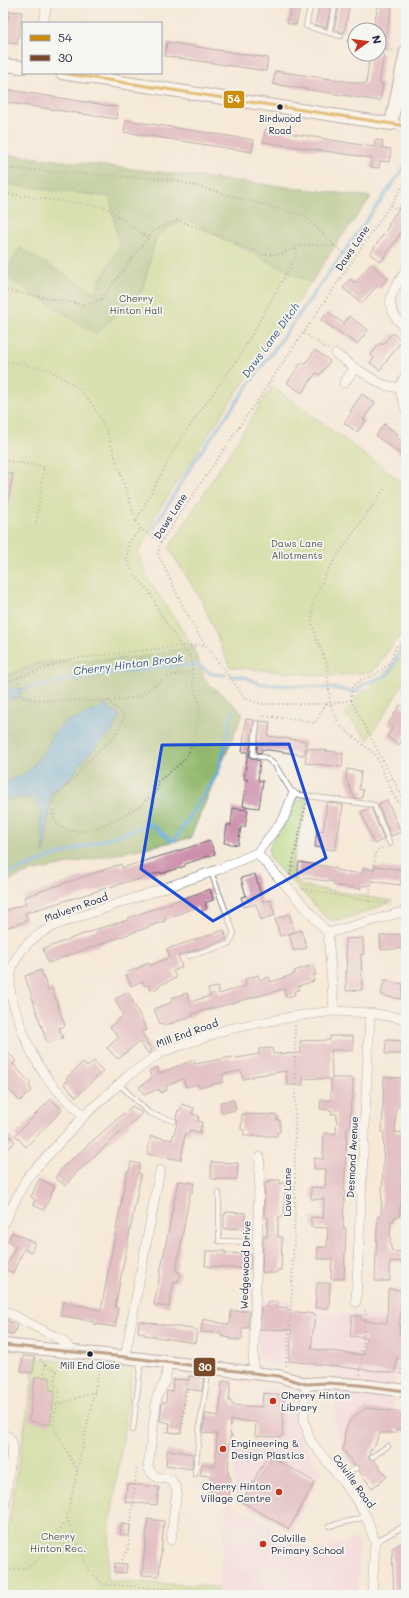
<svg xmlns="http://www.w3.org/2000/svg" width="409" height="1598" font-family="Mali,sans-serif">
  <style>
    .built { fill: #f1d0e3 }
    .green { fill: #b7d67d; stroke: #6c7c5c }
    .forest { fill: #91b76c; stroke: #5a6c54 }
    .water { fill: #61aad9; stroke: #42668a }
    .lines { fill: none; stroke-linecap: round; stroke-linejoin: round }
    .stream { stroke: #61aad9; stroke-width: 3.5 }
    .building { fill: #cd90ac }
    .lane-casing { stroke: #6c6872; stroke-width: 6 }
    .street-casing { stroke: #6c6872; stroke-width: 10 }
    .secondary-casing { stroke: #6c6872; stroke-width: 14 }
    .path { stroke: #6c6872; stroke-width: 2; stroke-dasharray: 1 3; stroke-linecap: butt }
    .lane { stroke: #fff; stroke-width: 4.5 }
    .street { stroke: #fff; stroke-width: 9 }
    .secondary { stroke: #fff; stroke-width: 12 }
    .bus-1-casing { stroke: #f6f6f2; stroke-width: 6 }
    .bus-2-casing { stroke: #f6f6f2; stroke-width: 6 }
    .bus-1 { stroke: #cc8c0c; stroke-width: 3 }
    .bus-2 { stroke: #7a4b2a; stroke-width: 3 }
    .marked { fill: none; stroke: #1d4ed8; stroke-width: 3; stroke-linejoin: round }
    .bus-dot { fill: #22223b; stroke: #f6f6f2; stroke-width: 1.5 }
    .poi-dot { fill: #c8321e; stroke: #f6f6f2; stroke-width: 1.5 }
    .labels { text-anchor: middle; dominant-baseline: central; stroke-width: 3.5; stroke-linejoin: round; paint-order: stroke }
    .bus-label { font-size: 9px; fill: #22223b; stroke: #f6f6f2 }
    .street-label { font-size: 10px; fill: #22223b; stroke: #f6f6f2 }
    .park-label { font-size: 10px; fill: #4f584f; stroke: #f6f6f2 }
    .poi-label { font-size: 10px; fill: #22223b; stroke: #f6f6f2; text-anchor: start }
    .water-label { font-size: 11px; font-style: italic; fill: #3b587a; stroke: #f6f6f2 }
    .line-badge { stroke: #f6f6f2; stroke-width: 1.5 }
    .badge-label { font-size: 11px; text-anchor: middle; font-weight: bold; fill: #fff }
  </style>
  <rect width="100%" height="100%" fill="#f6f6f2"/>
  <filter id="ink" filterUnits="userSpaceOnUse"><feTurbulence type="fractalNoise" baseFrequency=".025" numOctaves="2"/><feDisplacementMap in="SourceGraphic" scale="8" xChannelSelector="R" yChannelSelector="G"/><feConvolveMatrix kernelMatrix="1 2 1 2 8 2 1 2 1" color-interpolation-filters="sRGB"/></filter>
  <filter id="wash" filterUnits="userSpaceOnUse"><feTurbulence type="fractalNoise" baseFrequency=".012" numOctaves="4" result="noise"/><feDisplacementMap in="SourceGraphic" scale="16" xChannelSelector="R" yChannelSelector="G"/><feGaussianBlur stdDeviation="0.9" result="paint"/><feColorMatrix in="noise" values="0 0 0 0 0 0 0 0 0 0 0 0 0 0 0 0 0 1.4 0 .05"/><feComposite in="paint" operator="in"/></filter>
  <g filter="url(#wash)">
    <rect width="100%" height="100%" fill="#f5e9d8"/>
    <!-- built -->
    <path class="built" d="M258,1299l34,2v9l110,8 -1,15h5v44l-11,-1 -2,48 -23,27 -22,15 -13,-37 1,-58 -78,-9z
      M262,1386l20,2 12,8 8,44 19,32 -28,61 -58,-33 -2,-60 26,1z
      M228,1502l86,49 45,-13 -1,57h-141z"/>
    <!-- green -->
    <path class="green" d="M3,154l368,43 -36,49 -137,204 -43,66 -7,19 -10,17 8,24 47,70 12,34 38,33 -53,125 -164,35 -23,10z
      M272,386l134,99v148l-11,8 -22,31 -45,4 -98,-9 -27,-64 -34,-55z
      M406,653v26l-38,61 -23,-26 15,-21 10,-6z
      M308,797l-18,76 12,13 90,15c-17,7 -47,22 -64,18l-58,-60c-4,-18 8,-23 16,-37 4,-7 7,-14 10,-21z
      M36,1358l97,11 -23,156 -3,55 111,7 -1,8h-214v-37z"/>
    <!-- forest -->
    <path class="forest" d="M3,154l368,43 -36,49 -24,37 -125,-64 -29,16 -15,56 -46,43 -92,-59 16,-27 74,44 25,-45 -9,-50 -107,-13z
      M193,646l12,34 38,33 -53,125 -164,35 -23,10v-210l8,1 25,-11 105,-6z"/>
    <!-- water -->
    <path class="water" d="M17,687l3,2 11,-2 -10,5 -1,5 -17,4v-11z
      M105,705l15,11 -7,14 -32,32 -9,14 -21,16 -7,63 -4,-44 -7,-12 -10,-2 -16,3 -4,-4v-13l25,-11 19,-24 5,-13 14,-14 12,-3z"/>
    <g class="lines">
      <!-- stream -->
      <path class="stream" d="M153,529l42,-69 211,-295
        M232,676l13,1 15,7 72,4 23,4 9,-8 25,-10 12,-25 5,-4
        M28,688l61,-12 92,-11h17l14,9 13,1
        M3,876l43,-17 105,-35 19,16 3,1 4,-4 41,-65 10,-37 2,-16 4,-7"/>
    </g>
    <g id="blocks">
      <!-- building -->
      <path class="building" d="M292,3h9l-5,22 -9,-2z
        M320,3h12l-6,25 -11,-3z
        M340,3h10l-6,30 -10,-4z
        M379,3h14l-10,46h-4v-19h-7z
        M9,11l13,1 -5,32 -13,-2 2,-7 -3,-1v-13h5z
        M167,42l101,16 -2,13 -101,-15z
        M370,54h14l-5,29 4,1 -3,17 -107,-17 2,-13 91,13z
        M3,89l115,18 -1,12 -114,-17z
        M126,120l128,20 -2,12 -128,-20z
        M265,129l109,18 1,-7 8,1 -1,7 9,1 -2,13 -9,-1 -1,7 -9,-1 2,-9 -109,-16z
        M406,197v28l-25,37 -11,-8 19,-28 -1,-1z
        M371,264l17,14 -8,10 -3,-2 -15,17 -19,-15 7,-9 5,4z
        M328,312l16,12 5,-8 19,14 -11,14 -36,-24z
        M392,333l10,7 -22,30 -10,-7 4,-5 -3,-3 9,-12 3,2z
        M315,350l15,11 -10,14 -4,-2 -14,20 -15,-10 15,-21 3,2z
        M362,394l13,9 -12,16 3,2 -9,11 -13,-9 8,-11 -2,-1z
        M384,424l14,10 -2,3 10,7v14l-30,-22z
        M3,473l10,1 -5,30 -5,-1z
        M400,705l6,4v24l-7,12 -12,-8 6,-10 -5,-3z
        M246,719l8,1 -5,36 3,3 8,2 -2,19 5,1 -4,27 -16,-2 4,-27h-3l4,-27h-6z
        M260,721l10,1 -2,14 38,5 -2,14 -42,-6 -1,4 -4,-1z
        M307,748l36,5 -1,14 -37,-4z
        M347,769l14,2 -2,18 4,1 -1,8 -7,1 -9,-20z
        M387,800l14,32 -10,4 -13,-32z
        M327,802l16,3 -8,45 -20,-3 2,-17 6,1z
        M233,808l15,2 -3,17h-4l-3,18 -14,-2 3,-18h4z
        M369,808h2l13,31 -10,5 -13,-32z
        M210,841l5,13 -30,10v2l-24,8v-2l-28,9v-1l-108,33 2,8 -22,7 -2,-17 23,-7 -2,-7 97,-33 1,4z
        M299,862l37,6 -1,2 27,4 1,-6 11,2 1,-4 28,4 -3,15 -29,-4 -1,4 -10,1 1,3 -28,-4 1,-3 -37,-5z
        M255,874l8,28 7,-2 5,15 -14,5 -5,-16 -12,3 -3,-10 5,-1 -5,-18z
        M210,889l3,11 -8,3 2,6 -8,3 -2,-5 -32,12v2l-117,42 -5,-14 57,-21 28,-8v-2z
        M289,914l6,18 -15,4 -5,-17z
        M224,930l3,9 -49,17 4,11 -9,4 3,7 -18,8 1,1 -8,4 -2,-6 -4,1 -2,-5 -12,5 -5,-13 23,-10 1,3 20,-9 -3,-8z
        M301,930l6,18 -13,3 -5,-17z
        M400,934v4l6,-1v11l-25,2 -1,-14z
        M363,938l1,16h-3l1,36 -16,1v-19h1l-2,-33z
        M313,965l3,10 -4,1 2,5 -16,5 1,4 -5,1 1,4 -9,2 -2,-8 -92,25 1,2 -30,10 -2,-3 -1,1 -6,-15 18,-7 -1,-4 16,-5 3,9 20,-6 -2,-7 9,-2 2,7 27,-8 -1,-7 13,-4 1,5 10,-3 2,5 24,-8 -1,-3z
        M41,970l7,20 4,-2 13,38 -6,2 4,10 -16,5 -22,-67z
        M384,980l19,4 -2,15 -20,-4z
        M128,992l19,38 -5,2 10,20 -3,2 -10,-12 -21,17 -11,-11 12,-11 -9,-10 13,-12 -8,-16z
        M330,1036h23v14h-22l1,28h21v22h-2l-1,29h-3l-4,99h3l-2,51h-13l1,-20h-15l1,-12h9l1,-19 -17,-1v-10l12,1 1,-19h-13v-12l14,1 1,-19h-12v-11l9,1 1,-26 12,1 1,-20h-6l1,-4 -12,-1 1,-9h10v-21l-28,-1v7h-16l-1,-14 -34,5 1,1 -10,2 -2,-8 -18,3v8l-24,5 -1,-3 -12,3 -3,-8 -17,7 1,4 -6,3 -2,-4 -15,6 -5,-8 13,-9 -3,-7 8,-4 2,6 35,-13 1,4 37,-7v2l27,-5v-5l13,-1 1,6 28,-1 -1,-12 30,-1z
        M386,1040l20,1v13h-21z
        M3,1048l13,13 -3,3 18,20 -2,2 3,4 -12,11 -17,-18z
        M94,1061l9,10 -27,26 -12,-13 4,-4 -2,-2 17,-16 4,5z
        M384,1077l18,1 -1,29h-5l-1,25 11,1 -2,29h2v10h-4l-1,20h5v10h-5l-2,15h-5v5l-3,-1 -1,23 2,7 10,1v10l-12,-1v20h-15l2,-52 1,-13h3l2,-47 1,-37h-2z
        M51,1099l11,11 -36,37 -11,-12z
        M234,1100l2,10 -15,3 -1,-11z
        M182,1104l12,4 -2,6 7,2 -1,5 4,1 -2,11 -10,-3 -1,4 -4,-1 -4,27 -34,-6 4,-18 21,4 6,-19 -2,-3 2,-8 2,1z
        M132,1106l10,7 -70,64 -6,9 -11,-8 8,-11z
        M242,1114l35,1v5h3v12h-3v4h-33v-6h-3z
        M3,1129l12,13 -12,11z
        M131,1162l9,2 -2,9 3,1 -26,133 3,1 -3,19 -21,-3v-2l-34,-7 3,-13 38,8 26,-139h2z
        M211,1162l27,1 -1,16h-26z
        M39,1179l16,7 -11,24 -11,-5 2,-6 -4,-2z
        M269,1180h11v3h5l-1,34h-5l-1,2v18h4l-1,33h-4v3h-14l-1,-3 1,-33h4l1,-18 -1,-2h-3l1,-34h4z
        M178,1181l16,2 -2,10h-2l-14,78 4,1 -2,10 -4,-1 -5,26 -15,-2z
        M226,1212l19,1v15l-21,1v-15h2z
        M12,1232l23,11 -4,9 -7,-3 -11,24 -8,-4 11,-23 -8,-5z
        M206,1251h19v2l26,1 -1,15 -45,-3z
        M317,1283h13l-1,25h-14z
        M388,1289l14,1 -3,44 7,1v24l-9,-1 -2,15 -106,-12 3,-31 -32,-1 1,-22h6l1,-5h10l-1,5 11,1v3l27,3 -4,35 53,6 2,-18 -16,-1 2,-20h9v4l26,3z
        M231,1311h18l-1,17h-6v12l-12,-1v-1l-9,-2v-3l-20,-1 2,-13 27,6z
        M3,1318l14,7 -3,9 -11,-2z
        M139,1321l58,9 -2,13 -51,-8v-2l-6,-1z
        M23,1356l12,1 -2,16 -12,-2z
        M189,1376l15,2 -2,13 -17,-2 -4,44 -12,-1 1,-9 -10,-2 2,-19 4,1 1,-12 5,1 1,-13 16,1z
        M35,1377h15v13h5l-5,35 -21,-4z
        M222,1381h9l-2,20 3,1v3l30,2 1,-14 21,2 -2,42 -27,-1 1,-14 -25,-2 -1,14 3,2h-3l-2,41 3,1 -2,21 -19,-2 1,-21 -11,-1 2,-11 13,2 2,-32 -14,-1 2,-19 14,2z
        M366,1408l40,4v19l-10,-2v4h-16l-6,14 -5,5 1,2 -2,3 1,2 5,1 13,17 -15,11 -13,-17v-5l-5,-1 -11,-15 2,-19 5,-11z
        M167,1450l26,4 -1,15 -26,-4z
        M268,1455l47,27 -26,47 -47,-27z
        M127,1484l32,3 -2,18 -32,-3z
        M148,1519l16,2 -5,55 -17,-1z
        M121,1524l9,1 -1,11 -9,-1z
        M406,1540v55h-12l-2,-47z
        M115,1563l12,1 -1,9 -12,-1z"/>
    </g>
  </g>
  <g filter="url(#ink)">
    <use href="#blocks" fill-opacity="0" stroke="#6c6872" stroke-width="1"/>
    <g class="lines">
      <defs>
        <path id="lane" d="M311,3l-5,23 35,10
          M329,33l7,-30
          M257,723l-4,32 13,3 9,7 18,29 81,11 16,39
          M189,956l40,-12 5,-11 -23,-61
          M119,1084l30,29 25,8
          M219,1193v48l38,1
          M133,1430l8,-69
          M372,1457l16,-11
          M195,1474l5,-50 9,-56
          M340,1478l16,-10
          M329,1526l37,-9
          M375,1542l31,-17"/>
        <path id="street" d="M43,23l4,-20
          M391,124l15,2
          M406,271c-17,24 -24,35 0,58
          M336,354l19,14 28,17 16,3
          M406,374l-7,14 7,22
          M344,383l11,-15
          M257,853l27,-35 9,-24
          M328,933l78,-22
          M84,1116c-10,-10 -23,-20 -32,-32 -16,-19 -26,-41 -33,-64 -3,-9 -7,-18 -8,-26 -6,-35 18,-57 47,-70l159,-54 40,-17 71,80 6,78
          M3,1225l23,-46 58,-63 45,-41 33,-23 66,-23 68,-13 38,-5 36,2 36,6
          M356,1302l14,-289
          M3,1310l51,26 9,5 10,11
          M125,1357l35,-187
          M168,1363l-3,19 -8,14 -9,71c6,12 11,11 23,13l6,9 -6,51
          M253,1373l7,-216
          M306,1384l-2,36 6,20 43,55 13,21 9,26 -3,53
          M3,1434l6,3 4,8 -10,70"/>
        <path id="secondary" d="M3,65l20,2
          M62,73l329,51 15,-73
          M3,1345l122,12 153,19 28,8 20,-1 33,2 47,6"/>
      </defs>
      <!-- lane casing -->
      <use href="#lane" class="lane-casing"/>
      <!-- street casing -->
      <use href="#street" class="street-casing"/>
      <!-- secondary casing -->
      <use href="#secondary" class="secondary-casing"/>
      <!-- path -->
      <path class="path" d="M347,41l8,2
        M379,48l16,3
        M3,168l171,12 131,36 30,30 18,13
        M9,194l96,13 43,31
        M391,205l15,11
        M3,290l83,15 15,-6 52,-68 25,-11 85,34h18l15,-7 15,-2 24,1
        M304,333l24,16
        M3,362l14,1 33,7 29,18 15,19 12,22 30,92 5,8 20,13
        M3,460l41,7 -8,59
        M384,489l-57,82 -14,31 -1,19 5,20 10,22 3,41 10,22 35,28 19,42 12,15
        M136,521l43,-80 60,-84 57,-101v-9
        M18,678l4,19 16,3 70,1 31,-4 26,-20 26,-5
        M3,683l68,-24 110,-13 24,-1
        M351,700l-21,4h-68l-18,-6c-11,-18 -25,-34 -38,-52 -19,-28 -33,-61 -48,-92l3,-12 4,-6 241,-354
        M351,700l55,104
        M351,700l1,-13 10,-8 13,-4 15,-12 7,-18 9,-5
        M108,701l17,15c-3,5 -5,11 -8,16 -9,13 -22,21 -33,33 -4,4 -6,10 -10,14 -6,6 -14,11 -18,17 -4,5 -4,15 -2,21 12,32 64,2 83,-9 7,-4 12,-11 19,-15l2,-11c8,-8 18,-14 26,-22 9,-9 14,-44 16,-57 -7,-13 -9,-29 -8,-44l-11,-13 -21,-33 -11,-22 -17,-19 -5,-14 2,-16 12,-13
        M261,716l36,3 18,4 11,-19
        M290,875l16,-71
        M303,889l88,16
        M369,901l7,-50 8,-4
        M40,1359l5,6 11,6 -2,14 5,4 -6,37 24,44
        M406,1361h-4l-1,14 5,1
        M286,1366l5,-57 4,-96v-188
        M360,1375l6,-63 -3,-3
        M44,1377l1,-13
        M56,1405l39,-13
        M167,1432l1,-7 15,1 5,-50
        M67,1518l22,53 14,13 68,5 8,6
        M53,1540c8,5 14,5 23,3
        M122,1560l6,-11 9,-83
        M3,1571l26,-4 14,-12 24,-37 33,-152"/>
      <!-- lane -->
      <use href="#lane" class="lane"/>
      <!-- street -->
      <use href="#street" class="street"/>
      <!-- secondary -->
      <use href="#secondary" class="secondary"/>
      <defs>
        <path id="bus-1" d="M62,73l344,53"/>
        <path id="bus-2" d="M3,1345l122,12 153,19 28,8 20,-1 33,2 47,6"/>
      </defs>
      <!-- bus-1 casing -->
      <use href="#bus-1" class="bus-1-casing"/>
      <!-- bus-2 casing -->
      <use href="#bus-2" class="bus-2-casing"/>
      <!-- bus-1 -->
      <use href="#bus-1" class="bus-1"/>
      <!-- bus-2 -->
      <use href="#bus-2" class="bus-2"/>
    </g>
  </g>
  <!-- marked area -->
  <path d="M0 0H409V1598H0ZM289,744l37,114 -113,63 -72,-52 21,-124z" fill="#f5e9d8" fill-opacity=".55" fill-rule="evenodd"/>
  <path class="marked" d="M289,744l37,114 -113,63 -72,-52 21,-124z"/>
  <!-- markers -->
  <g class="bus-dot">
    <circle cx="280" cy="107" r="3.5"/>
    <circle cx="90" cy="1354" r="3.5"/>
  </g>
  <g class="poi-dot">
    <circle cx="273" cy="1401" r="4"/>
    <circle cx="223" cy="1449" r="4"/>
    <circle cx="279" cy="1492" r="4"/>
    <circle cx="263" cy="1544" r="4"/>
  </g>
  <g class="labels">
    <!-- bus labels -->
    <g class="bus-label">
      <text x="280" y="118">Birdwood<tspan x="280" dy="12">Road</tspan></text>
      <text x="90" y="1365">Mill End Close</text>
    </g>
    <!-- street labels -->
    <g class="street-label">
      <text transform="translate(352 248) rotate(-56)">Daws Lane</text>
      <text transform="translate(170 516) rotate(-57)">Daws Lane</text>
      <text transform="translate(76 907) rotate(-20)">Malvern Road</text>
      <text transform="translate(187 1033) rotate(-20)">Mill End Road</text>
      <text transform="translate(352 1157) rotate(-87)">Desmond Avenue</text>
      <text transform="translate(287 1192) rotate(-90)">Love Lane</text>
      <text transform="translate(245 1265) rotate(-88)">Wedgewood Drive</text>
      <text transform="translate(354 1481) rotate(54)">Colville Road</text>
    </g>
    <!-- park labels -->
    <g class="park-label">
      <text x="136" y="298">Cherry<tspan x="136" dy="12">Hinton Hall</tspan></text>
      <text x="297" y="543">Daws Lane<tspan x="297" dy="12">Allotments</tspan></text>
      <text x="58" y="1536">Cherry<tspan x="58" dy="12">Hinton Rec.</tspan></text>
    </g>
    <!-- poi labels -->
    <g class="poi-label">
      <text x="281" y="1395">Cherry Hinton<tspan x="281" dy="12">Library</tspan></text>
      <text x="231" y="1443">Engineering &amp;<tspan x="231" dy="12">Design Plastics</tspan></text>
      <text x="271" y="1486" text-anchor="end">Cherry Hinton<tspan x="271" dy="12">Village Centre</tspan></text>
      <text x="271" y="1538">Colville<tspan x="271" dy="12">Primary School</tspan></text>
    </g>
    <!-- water labels -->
    <g class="water-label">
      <text transform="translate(270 340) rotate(-54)">Daws Lane Ditch</text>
      <text transform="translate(128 664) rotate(-7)">Cherry Hinton Brook</text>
    </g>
  </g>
  <g class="line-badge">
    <rect x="223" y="90" width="22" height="19" rx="4" fill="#cc8c0c"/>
    <rect x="193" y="1357" width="23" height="20" rx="4" fill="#7a4b2a"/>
  </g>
  <g class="badge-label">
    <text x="234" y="103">54</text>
    <text x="205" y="1371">30</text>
  </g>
  <!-- margin -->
  <rect width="409" height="1598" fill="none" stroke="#f6f6f2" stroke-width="16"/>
  <!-- legend -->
  <rect x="22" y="22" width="140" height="52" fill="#f6f6f2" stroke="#a1a1a9"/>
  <rect x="30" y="35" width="20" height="6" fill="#cc8c0c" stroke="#a1a1a9"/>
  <text x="58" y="42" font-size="12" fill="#22223b">54</text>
  <rect x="30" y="55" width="20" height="6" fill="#7a4b2a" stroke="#a1a1a9"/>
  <text x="58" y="62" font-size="12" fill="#22223b">30</text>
  <!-- north arrow -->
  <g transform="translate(367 42) rotate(76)"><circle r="19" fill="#f6f6f2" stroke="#a1a1a9"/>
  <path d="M0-3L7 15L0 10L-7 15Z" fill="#c8321e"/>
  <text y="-6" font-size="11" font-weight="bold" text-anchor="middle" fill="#22223b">N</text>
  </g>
</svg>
